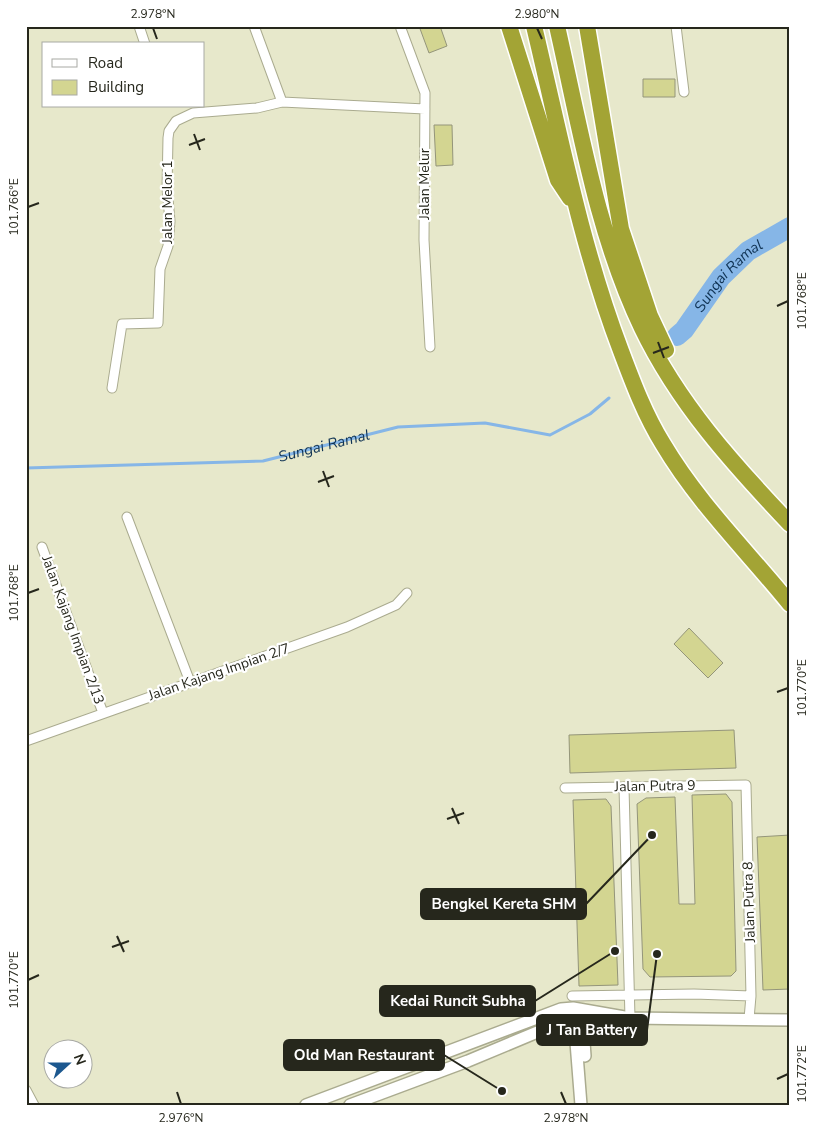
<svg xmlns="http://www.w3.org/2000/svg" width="816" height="1131" font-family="'Nunito Sans',sans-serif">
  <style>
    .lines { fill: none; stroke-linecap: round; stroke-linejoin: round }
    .stream { stroke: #86b6e7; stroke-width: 3 }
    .river { stroke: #86b6e7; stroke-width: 20 }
    .building { fill: #d3d591; stroke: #94957a }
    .minor-casing { stroke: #aaab8f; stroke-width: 11 }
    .tertiary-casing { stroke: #aaab8f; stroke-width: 14 }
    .motorway-casing { stroke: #fff; stroke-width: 19 }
    .minor { stroke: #fff; stroke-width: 9 }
    .tertiary { stroke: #fff; stroke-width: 11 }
    .motorway { stroke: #a3a435; stroke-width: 16 }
    .ticks { fill: none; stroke: #26271c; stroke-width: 2 }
    .labels { text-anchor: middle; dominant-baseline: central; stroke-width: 4.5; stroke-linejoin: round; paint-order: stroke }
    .street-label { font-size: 14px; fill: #26271c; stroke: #fff }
    .water-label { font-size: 15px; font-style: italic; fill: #103354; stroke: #fff }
    .leader { fill: none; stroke: #26271c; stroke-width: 2 }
    .callout-dot { fill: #26271c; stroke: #fff; stroke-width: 2 }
    .callout { fill: #26271c; stroke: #26271c; stroke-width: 2 }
    .callout-label { font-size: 15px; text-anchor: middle; font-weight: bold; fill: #fff }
    .neatline { fill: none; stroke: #26271c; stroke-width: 2 }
    .ticks-label { font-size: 12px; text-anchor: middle; fill: #26271c }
  </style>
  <rect width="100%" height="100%" fill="#e7e8cb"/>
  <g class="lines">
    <!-- stream -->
    <path class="stream" id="s1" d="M26,468l237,-7 135,-34 87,-4 65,12 40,-21 19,-16"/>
    <!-- river -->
    <path class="river" id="s2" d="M677,336l7,-6 37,-53 27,-26 42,-24"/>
  </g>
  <!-- building -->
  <path class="building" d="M419,26h21l7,20 -18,7z
    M643,79h32v18h-32z
    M434,125h18l1,40 -17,1z
    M689,628l34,35 -15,15 -34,-34z
    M734,730l2,38 -166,5 -1,-38z
    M726,794l6,8 4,169 -5,5 -81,1 -7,-8 -6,-165 9,-6 29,-1 4,107h16l-3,-109z
    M606,799l5,7 7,179 -39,1 -6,-186z
    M790,835v154l-27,1 -6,-153z"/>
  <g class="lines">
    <defs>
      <path id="minor" d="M139,26l6,18
        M254,26l28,76
        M400,26l25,67 -1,147 6,107
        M676,26l8,66
        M112,388l10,-64 36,-1 2,-54 8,-23 2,-25 -3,-33 1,-50 1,-7 7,-10 17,-8 64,-5 25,-6 143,7
        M127,517l63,165
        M42,547l61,166
        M26,741l321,-114 49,-22 11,-12
        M624,787l6,231
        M565,788l181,-3 5,211 -2,23
        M572,996l122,-2 57,2
        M26,1090l8,15"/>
      <path id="tertiary" d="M582,1014l3,42
        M574,1017l7,88
        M306,1105l255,-96 12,-1 57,10 160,2
        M350,1105l118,-44 79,-33 57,-12"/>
      <path id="motorway" d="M509,26l49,154 12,18
        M534,26c26,109 47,220 87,325 12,32 24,64 42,93 35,59 84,107 127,160
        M557,26c23,101 40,208 85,302 36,75 91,136 148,196
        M587,26l34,203 29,87 16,34"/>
    </defs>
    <!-- minor casing -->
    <use href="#minor" class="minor-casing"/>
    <!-- tertiary casing -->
    <use href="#tertiary" class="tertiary-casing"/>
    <!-- motorway casing -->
    <use href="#motorway" class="motorway-casing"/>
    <!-- minor -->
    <use href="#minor" class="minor"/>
    <!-- tertiary -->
    <use href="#tertiary" class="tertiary"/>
    <!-- motorway -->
    <use href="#motorway" class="motorway"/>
  </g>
  <!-- ticks -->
  <path class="ticks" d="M153,28l4,11M537,28l5,11M194,134l6,16M189,145l16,-6M28,207l11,-4M777,306l11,-5M658,342l6,16M653,353l16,-6M323,471l6,16M318,482l16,-6M28,593l11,-4M777,692l11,-4M452,808l7,16M447,819l17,-6M117,936l7,16M112,947l17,-6M28,980l11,-5M777,1079l11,-5M177,1092l4,12M561,1092l5,12"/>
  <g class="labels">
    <!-- street labels -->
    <g class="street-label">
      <text transform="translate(424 184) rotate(-90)">Jalan Melur</text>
      <text transform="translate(167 202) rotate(-90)">Jalan Melor 1</text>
      <text transform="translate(73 630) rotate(70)">Jalan Kajang Impian 2/13</text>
      <text transform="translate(219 672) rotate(-19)">Jalan Kajang Impian 2/7</text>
      <text transform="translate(655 786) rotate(-1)">Jalan Putra 9</text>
      <text transform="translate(749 902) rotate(-92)">Jalan Putra 8</text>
    </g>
    <!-- water labels -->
    <g class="water-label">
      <text stroke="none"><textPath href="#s2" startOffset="80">Sungai Ramal</textPath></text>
      <text stroke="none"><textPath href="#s1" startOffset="300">Sungai Ramal</textPath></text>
    </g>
  </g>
  <!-- callouts -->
  <path class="leader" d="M652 835L586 904M615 951L535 1001M657 954L647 1030M502 1091L444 1055"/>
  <g class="callout-dot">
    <circle cx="652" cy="835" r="5"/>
    <circle cx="615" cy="951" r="5"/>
    <circle cx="657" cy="954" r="5"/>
    <circle cx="502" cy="1091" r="5"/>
  </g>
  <g class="callout">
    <rect x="421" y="889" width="165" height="30" rx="5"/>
    <rect x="380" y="986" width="155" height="30" rx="5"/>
    <rect x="537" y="1015" width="110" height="30" rx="5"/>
    <rect x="284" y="1040" width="160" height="30" rx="5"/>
  </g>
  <g class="callout-label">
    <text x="504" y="909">Bengkel Kereta SHM</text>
    <text x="458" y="1006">Kedai Runcit Subha</text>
    <text x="592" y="1035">J Tan Battery</text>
    <text x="364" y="1060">Old Man Restaurant</text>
  </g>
  <!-- border -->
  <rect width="816" height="1131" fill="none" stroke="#ffffff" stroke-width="55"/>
  <!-- legend -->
  <rect x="42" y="42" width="162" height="65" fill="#ffffff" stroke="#a8a9a4"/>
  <rect x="52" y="59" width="25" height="8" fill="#ffffff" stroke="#a8a9a4"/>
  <text x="88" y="68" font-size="15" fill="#26271c">Road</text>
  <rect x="52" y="80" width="25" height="15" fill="#d3d591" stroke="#a8a9a4"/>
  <text x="88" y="92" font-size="15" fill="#26271c">Building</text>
  <!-- north arrow -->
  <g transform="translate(68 1064) rotate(69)"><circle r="24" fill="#ffffff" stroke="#a8a9a4"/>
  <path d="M0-4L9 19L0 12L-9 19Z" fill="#1c588f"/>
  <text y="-8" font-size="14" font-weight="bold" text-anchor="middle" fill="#26271c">N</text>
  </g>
  <rect x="28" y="28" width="760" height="1076" class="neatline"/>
  <g class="ticks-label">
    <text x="153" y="18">2.978°N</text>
    <text x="537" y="18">2.980°N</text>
    <text transform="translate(14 207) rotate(-90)" y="4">101.766°E</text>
    <text transform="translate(802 301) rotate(-90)" y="4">101.768°E</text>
    <text transform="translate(14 593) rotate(-90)" y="4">101.768°E</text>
    <text transform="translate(802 688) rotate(-90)" y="4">101.770°E</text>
    <text transform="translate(14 980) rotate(-90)" y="4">101.770°E</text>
    <text transform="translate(802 1074) rotate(-90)" y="4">101.772°E</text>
    <text x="181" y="1122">2.976°N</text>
    <text x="566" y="1122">2.978°N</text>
  </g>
</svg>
